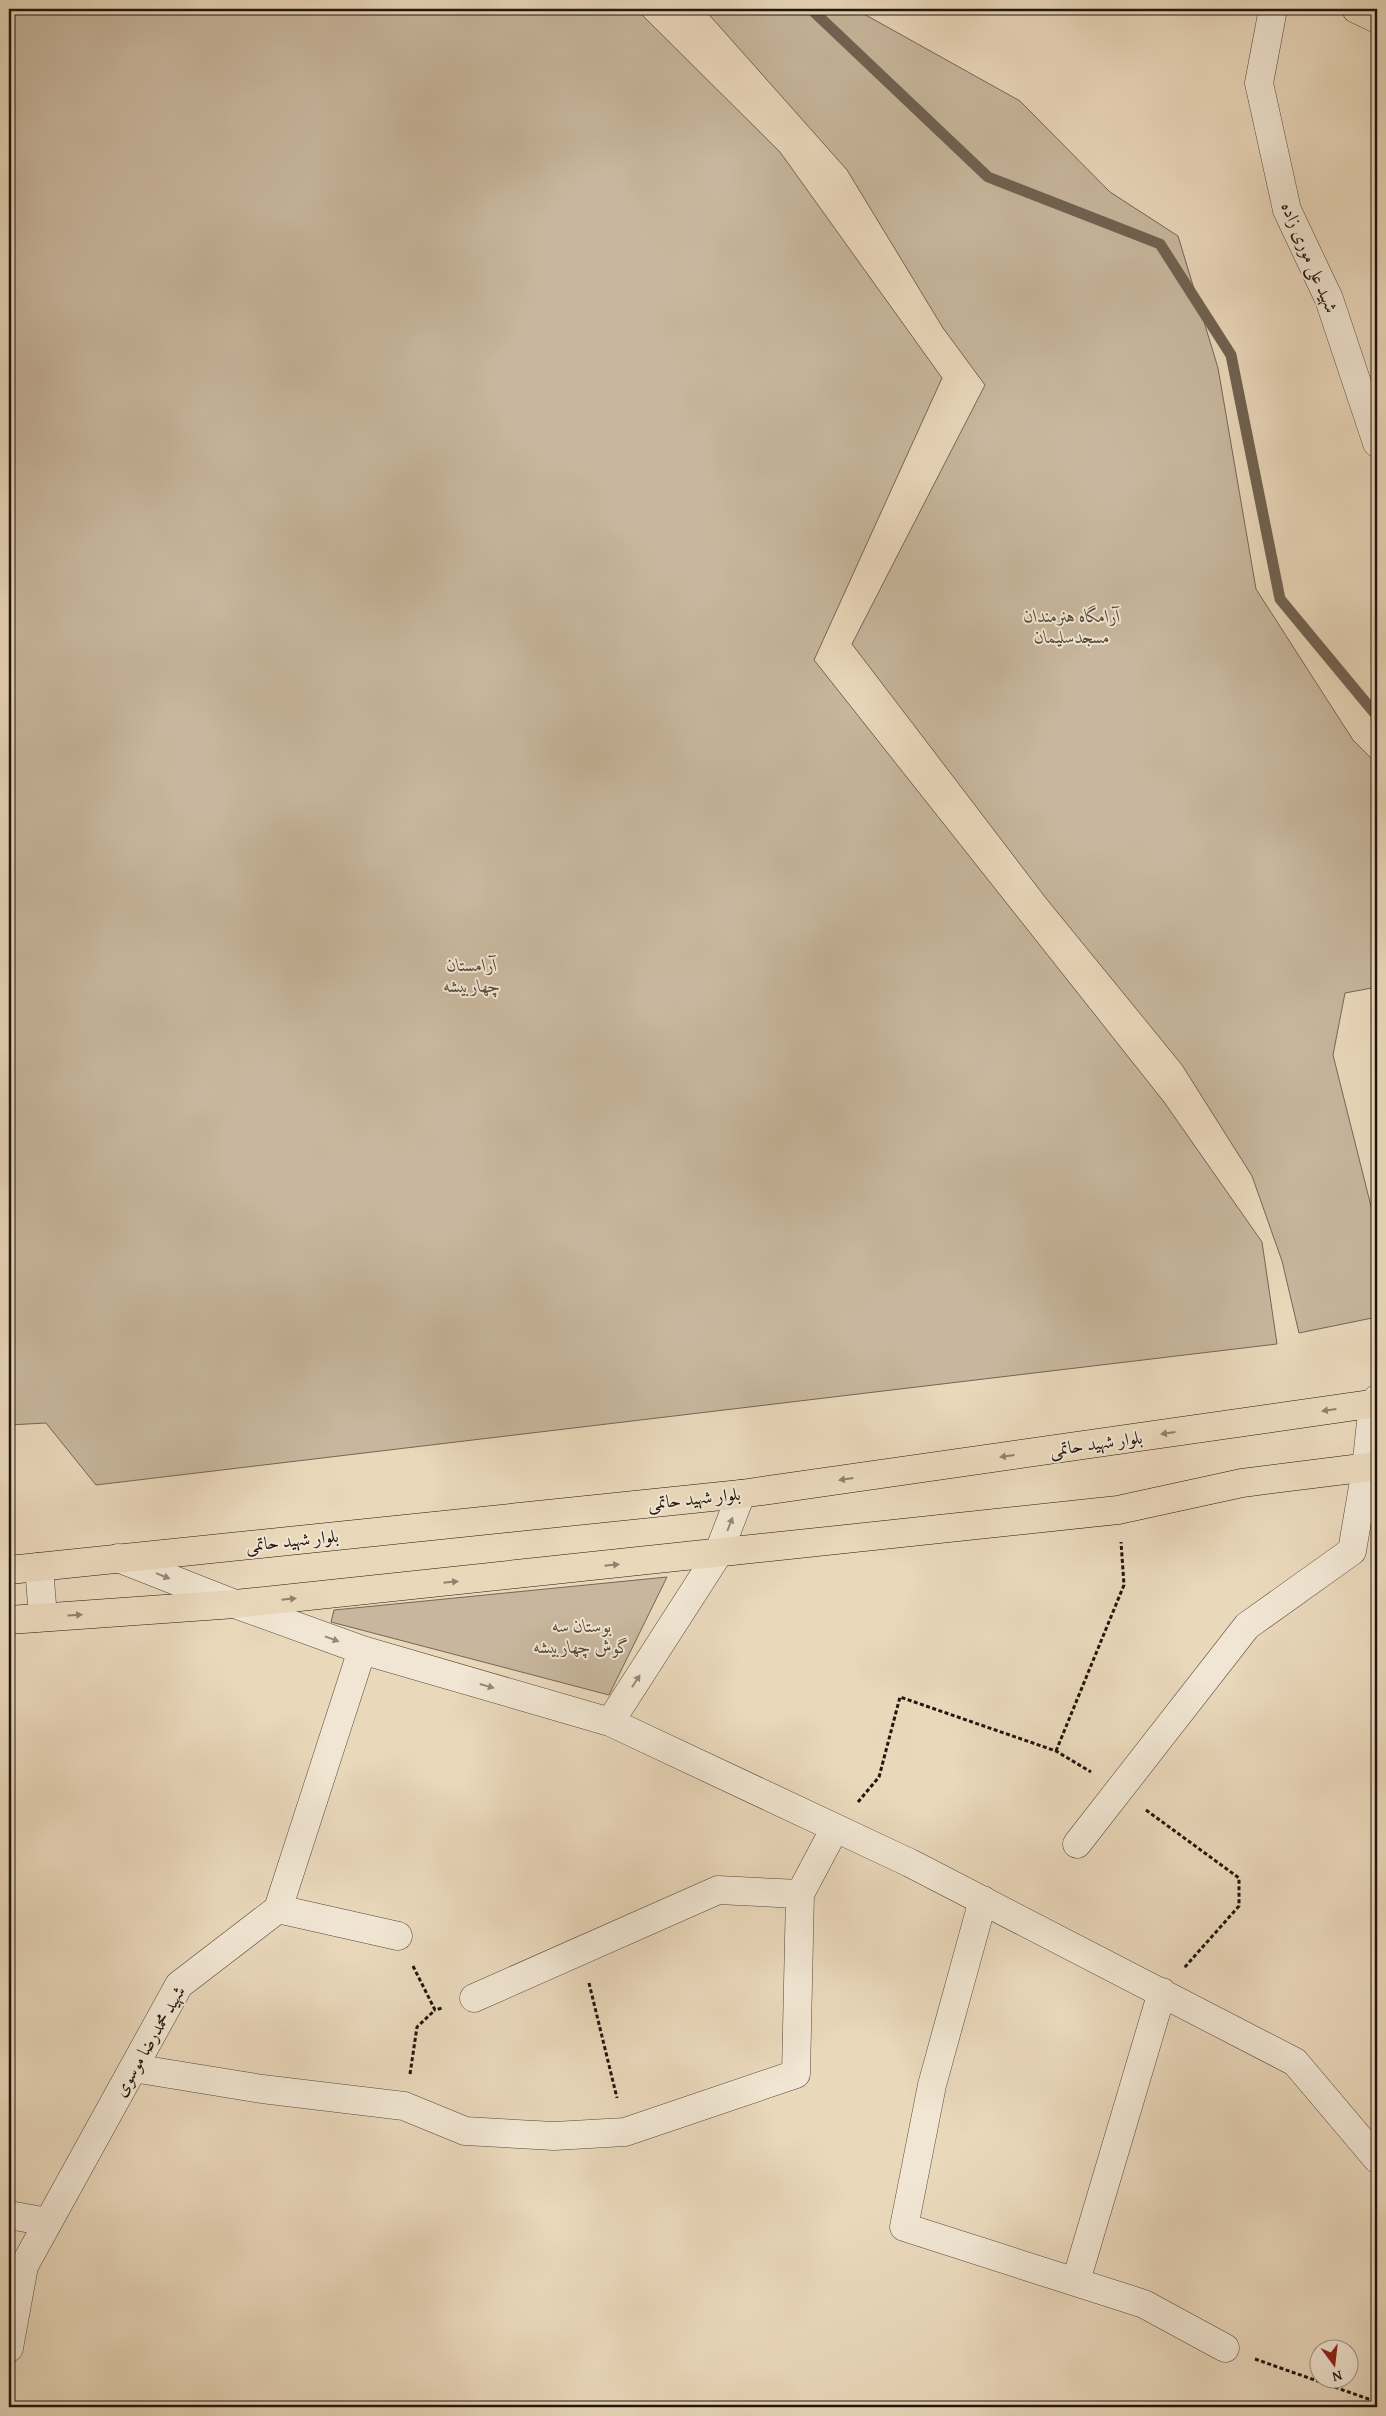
<svg xmlns="http://www.w3.org/2000/svg" width="1386" height="2416" font-family="'Gentium Book Plus',Amiri,serif">
  <style>
    .green { fill: #c8b79e; stroke: #756656 }
    .lines { fill: none; stroke-linecap: round; stroke-linejoin: round }
    .stream { stroke: #716352; stroke-width: 11 }
    .minor-casing { stroke: #544639; stroke-width: 29 }
    .major-casing { stroke: #22160e; stroke-width: 29 }
    .path { stroke: #22160e; stroke-width: 3; stroke-dasharray: 4 2.5; stroke-linecap: butt }
    .minor { stroke: #f1e6d3; stroke-width: 28 }
    .major { stroke: #ead8bb; stroke-width: 28 }
    .oneway { fill: #90816d }
    .oneway2 { fill: #94887a }
    .labels { text-anchor: middle; dominant-baseline: central; stroke-width: 4; stroke-linejoin: round; paint-order: stroke }
    .street-label { font-size: 18px; fill: #22160e; stroke: #f1e6d3 }
    .park-label { font-size: 18px; font-style: italic; fill: #544639; stroke: #f1e6d3 }
  </style>
  <rect width="100%" height="100%" fill="#ead8bb"/>
  <filter id="stains"><feTurbulence type="fractalNoise" baseFrequency=".004" numOctaves="4"/><feColorMatrix values="0 0 0 0 .2 0 0 0 0 .09 0 0 0 0 .02 0 0 0 .5 -.17"/></filter>
  <radialGradient id="worn" r=".72"><stop offset=".6" stop-color="#630" stop-opacity="0"/><stop offset="1" stop-color="#630" stop-opacity=".3"/></radialGradient>
  <!-- green -->
  <path class="green" d="M9,9h627l144,143 162,226 -128,282 350,442 98,140 15,102 -1181,141 -50,-62 -37,2z
    M704,9h151l165,92 90,91 68,44 40,132 38,221 97,151 24,24v223l-32,6 -12,62 44,175v87l-78,16 -17,-72 -30,-85 -70,-111 -137,-168 -193,-253 133,-259 -42,-57 -96,-158z
    M667,1577l-58,118 -278,-73 3,-12z"/>
  <g class="lines">
    <!-- stream -->
    <path class="stream" d="M811,9l177,168 172,67 71,111 49,244 97,117"/>
    <defs>
      <path id="minor" d="M1273,9l-14,74 28,127 42,89 48,144
        M118,1558l117,46 127,46 248,72 300,141 385,199 82,97
        M39,1567l4,50
        M610,1722l108,-168 23,-60
        M1077,1844l170,-218 105,-75 14,-82 7,-66 4,-4
        M983,1900l-51,185 -28,142 240,77 81,44
        M278,1909l120,27
        M474,1998l244,-108 82,4
        M133,2068l129,21 142,17 61,25 89,5 71,-4 171,-58 4,-180 35,-66
        M9,2215l39,7
        M1076,2281l86,-289
        M9,2348l15,-82 155,-281 99,-76 84,-259"/>
      <path id="major" d="M1356,9l21,10
        M9,1570l732,-76 636,-91
        M9,1620l226,-16 883,-94 124,-27 135,-17"/>
    </defs>
    <!-- minor casing -->
    <use href="#minor" class="minor-casing"/>
    <!-- major casing -->
    <use href="#major" class="major-casing"/>
    <!-- path -->
    <path class="path" d="M1056,1751l68,-166 -3,-43
      M858,1802l21,-25 21,-80 156,54 35,21
      M1146,1810l93,68v28l-55,62
      M413,1966l22,44 7,-2
      M589,1983l28,115
      M410,2074l7,-47 18,-17
      M1255,2359l122,43"/>
    <!-- minor -->
    <use href="#minor" class="minor"/>
    <!-- major -->
    <use href="#major" class="major"/>
  </g>
  <!-- one-way arrows -->
  <defs><path id="oneway-solid" d="M-6-.8H1V-3.2L6.5 0L1 3.2V.8H-6Z" transform="scale(1.25)"/></defs>
  <g class="oneway">
    <use href="#oneway-solid" transform="translate(1329 1410) rotate(172)"/>
    <use href="#oneway-solid" transform="translate(1168 1433) rotate(172)"/>
    <use href="#oneway-solid" transform="translate(1007 1456) rotate(172)"/>
    <use href="#oneway-solid" transform="translate(846 1479) rotate(172)"/>
    <use href="#oneway-solid" transform="translate(612 1565) rotate(-6)"/>
    <use href="#oneway-solid" transform="translate(451 1582) rotate(-6)"/>
    <use href="#oneway-solid" transform="translate(289 1599) rotate(-6)"/>
    <use href="#oneway-solid" transform="translate(75 1615) rotate(-4)"/>
  </g>
  <g class="oneway2">
    <use href="#oneway-solid" transform="translate(730 1524) rotate(-69)"/>
    <use href="#oneway-solid" transform="translate(163 1576) rotate(22)"/>
    <use href="#oneway-solid" transform="translate(332 1639) rotate(20)"/>
    <use href="#oneway-solid" transform="translate(636 1681) rotate(-57)"/>
    <use href="#oneway-solid" transform="translate(487 1686) rotate(16)"/>
  </g>
  <g class="labels">
    <!-- street labels -->
    <g class="street-label">
      <text transform="translate(1310 257) rotate(67)">شهید علی موری زاده</text>
      <text transform="translate(1096 1443) rotate(-8)">بلوار شهید حاتمی</text>
      <text transform="translate(694 1498) rotate(-6)">بلوار شهید حاتمی</text>
      <text transform="translate(292 1540) rotate(-6)">بلوار شهید حاتمی</text>
      <text transform="translate(149 2041) rotate(-60)">شهید محمدرضا موسوی</text>
    </g>
    <!-- park labels -->
    <g class="park-label">
      <text x="1072" y="615">آرامگاه هنرمندان<tspan x="1072" dy="21">مسجدسلیمان</tspan></text>
      <text x="472" y="964">آرامستان<tspan x="472" dy="21">چهاربیشه</tspan></text>
      <text x="582" y="1625">بوستان سه<tspan x="582" dy="21">گوش چهاربیشه</tspan></text>
    </g>
  </g>
  <!-- margin -->
  <rect width="1386" height="2416" fill="none" stroke="#ead8bb" stroke-width="30"/>
  <rect x="10" y="10" width="1366" height="2396" fill="none" stroke="#22160e" stroke-width="2.5"/>
  <rect x="15" y="15" width="1356" height="2386" fill="none" stroke="#22160e"/>
  <!-- north arrow -->
  <g transform="translate(1334 2364) rotate(165)"><circle r="24" fill="#f1e6d3" stroke="#9e9384"/>
  <path d="M0-4L9 19L0 12L-9 19Z" fill="#8f2418"/>
  <text y="-8" font-size="14" font-weight="bold" text-anchor="middle" fill="#22160e">N</text>
  </g>
  <rect width="100%" height="100%" filter="url(#stains)"/>
  <rect width="100%" height="100%" fill="url(#worn)"/>
</svg>
